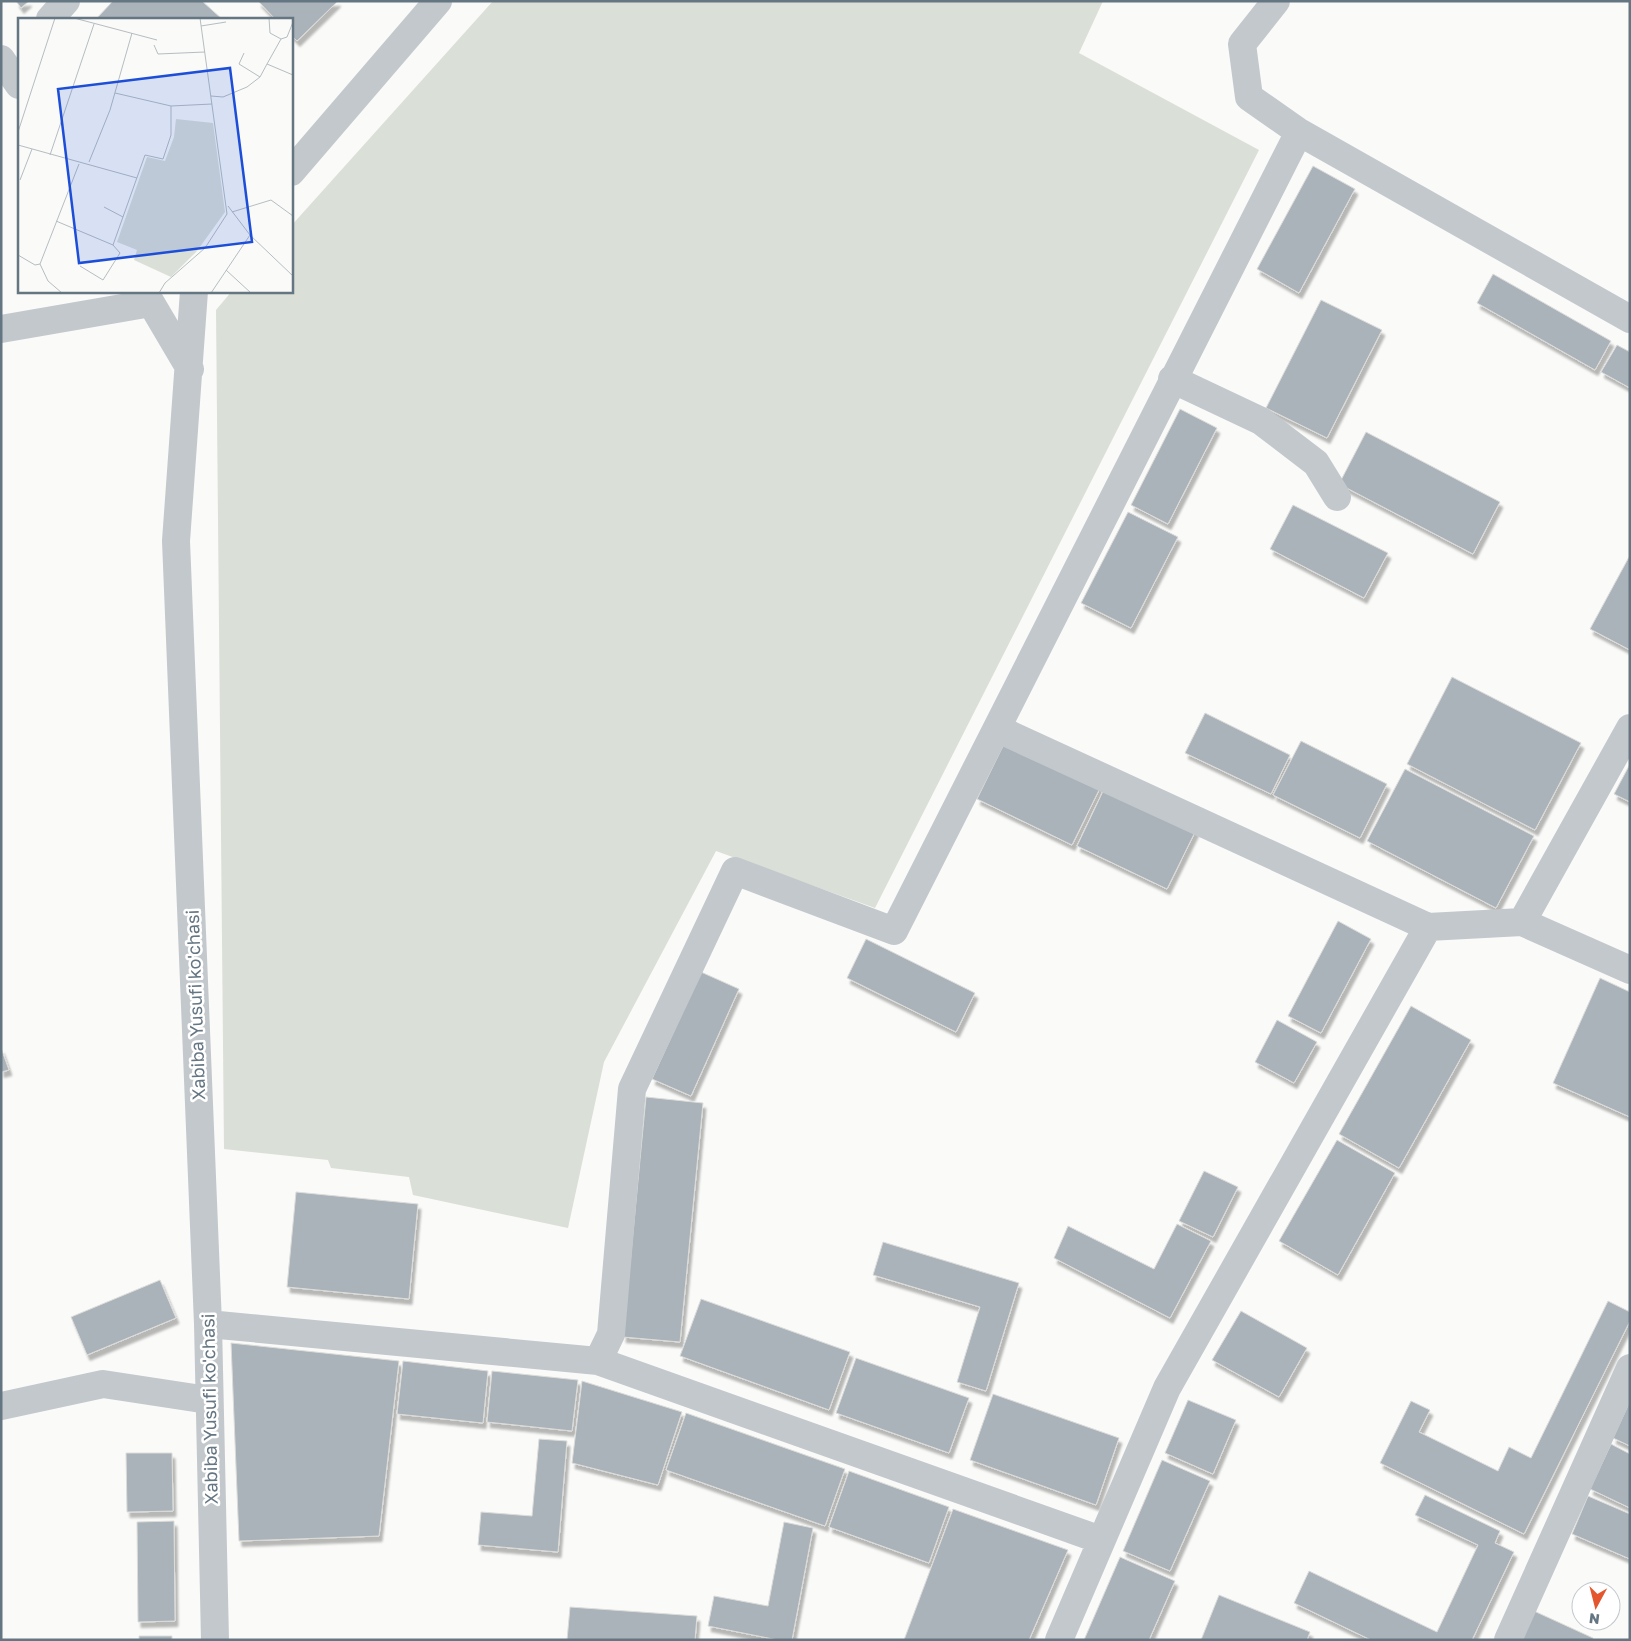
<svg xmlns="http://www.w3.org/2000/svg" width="1631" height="1641" font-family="'Golos Text',sans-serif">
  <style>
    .green { fill: #dadfd7 }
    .building { fill: #aab3b9; stroke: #dcdcda; filter: url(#shadow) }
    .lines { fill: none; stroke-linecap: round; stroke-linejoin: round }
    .minor { stroke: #c3c8cc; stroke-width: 28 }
    .labels { text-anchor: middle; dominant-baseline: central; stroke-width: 5; stroke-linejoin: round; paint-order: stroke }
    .street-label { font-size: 18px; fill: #657683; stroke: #fff }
    .inset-road { fill: none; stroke: #b5bdc2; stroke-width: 1 }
    .view { fill: #1d4ed8; fill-opacity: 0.15; stroke: #1d4ed8; stroke-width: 2.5 }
    .inset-edge { fill: none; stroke: #657683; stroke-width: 2.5 }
  </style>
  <defs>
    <filter id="shadow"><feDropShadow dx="3" dy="5.5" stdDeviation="1" flood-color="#0004"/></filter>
  </defs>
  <rect width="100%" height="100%" fill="#fafaf8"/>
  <!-- green -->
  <path class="green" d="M493,1h610l-24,52 180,97 -384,758 -159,-57 -112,211 -36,166 -155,-33 -4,-18 -78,-9 -3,-8 -104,-11 -8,-839 16,-19h59v-65z"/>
  <!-- building -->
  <path class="building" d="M16,1h13l-8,7z
    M113,1h89l20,18h-126z
    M258,1h80l-41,40 -6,-6v-16h-16z
    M1313,166l42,23 -56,104 -42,-24z
    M1493,274l118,67 -16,29 -118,-67z
    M1321,300l61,30 -55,108 -61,-30z
    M1617,345l13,7v36l-29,-16z
    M1180,409l37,19 -49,96 -37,-19z
    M1366,432l134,70 -27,52 -134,-70z
    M1293,505l95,48 -24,45 -94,-49z
    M1128,512l50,25 -47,91 -50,-25z
    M1629,557l1,1v92l-40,-21z
    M1452,677l129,66 -46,87 -128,-66z
    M1205,713l85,42 -19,39 -86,-41z
    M1006,740l95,46 -29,59 -95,-46z
    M1301,741l86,43 -27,54 -87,-43z
    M1630,764v38l-16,-8z
    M1405,769l129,67 -38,72 -129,-67z
    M1105,787l91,43 -29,59 -90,-43z
    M1338,921l33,18 -50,94 -33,-17z
    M866,939l109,54 -19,39 -109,-54z
    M701,972l38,17 -48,107 -39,-17z
    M1600,978l30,14v125l-77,-34z
    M1411,1006l60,34 -72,128 -60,-34z
    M1277,1020l40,22 -23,41 -39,-21z
    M1,1048l8,22 -8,2z
    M646,1097l57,6 -23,239 -57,-5z
    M1337,1140l58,33 -57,102 -59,-34z
    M1204,1171l34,16 -25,50 -34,-16z
    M296,1192l122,12 -9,95 -122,-12z
    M1177,1224l34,17 -41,77 -116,-60 14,-32 86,43z
    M883,1242l136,41 -33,108 -29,-9 23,-75 -107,-32z
    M160,1280l16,38 -89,37 -16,-38z
    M701,1299l149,53 -21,58 -149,-54z
    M1608,1301l22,11v9l-106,213 -144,-71 31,-62 19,9 -11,22 79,39 11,-24 22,11z
    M1241,1311l66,37 -28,49 -67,-37z
    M231,1343l168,18 -20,175 -140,5z
    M856,1358l113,40 -20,55 -113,-40z
    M403,1361l85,10 -5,52 -86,-9z
    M492,1371l86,9 -6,51 -85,-9z
    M582,1381l100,31 -24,73 -86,-22z
    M993,1394l126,44 -23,67 -126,-45z
    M1188,1400l48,20 -23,54 -48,-21z
    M1630,1401v45l-17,-8z
    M686,1413l159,56 -20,57 -159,-56z
    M539,1439l28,2 -9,111 -80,-7 3,-33 51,4z
    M1611,1444l19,10v54l-40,-19z
    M126,1453h46l1,58 -46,1z
    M1162,1460l48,21 -40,90 -47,-20z
    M849,1471l100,36 -20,56 -100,-36z
    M1425,1495l75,36 -5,12 19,9 -42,88h-101l-77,-37 15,-32 128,61 41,-87 -63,-30z
    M1588,1496l42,18v45l-58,-25z
    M953,1509l115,41 -39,90h-125z
    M174,1521l1,100 -37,1 -1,-100z
    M784,1522l29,6 -21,112h-14l-70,-14 6,-30 54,10z
    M1120,1557l55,24 -26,59h-65z
    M1219,1595l91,37 -3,8h-106z
    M570,1607l127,9 -2,24h-128z
    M1534,1611l59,27v2h-72z
    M139,1636h33v4h-33z"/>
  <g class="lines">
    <!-- minor -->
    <path class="minor" d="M50,19l16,-18
      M1,59l18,26
      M1299,132l331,187
      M291,172l147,-171
      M144,291l46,78
      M194,291l-18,250 32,783 7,316
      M1,329l150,-26
      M1172,379l89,42 55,42 21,34
      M998,729l430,198 94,-5 108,48
      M1522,922l108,-194
      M208,1324l390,37 503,179
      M598,1361l13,-27 21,-245 103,-218 159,60 405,-799 -50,-35 -7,-53 34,-43
      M1,1406l102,-22 105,16
      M1059,1640l108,-252 261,-461
      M1508,1640l122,-272"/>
  </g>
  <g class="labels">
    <!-- street labels -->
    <g class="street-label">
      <text transform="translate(195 1005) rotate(-92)">Xabiba Yusufi ko'chasi</text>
      <text transform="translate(209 1409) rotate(-91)">Xabiba Yusufi ko'chasi</text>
    </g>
  </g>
  <!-- overview -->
  <g transform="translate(18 18)">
    <rect width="275" height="275" fill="#fafaf8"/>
    <path d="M158,101l37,4 12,89 -28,39 -26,26 -37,-17 3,-10 -20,-8 30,-85 18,4 9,-24z" fill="#dadfd7"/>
    <path class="inset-road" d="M56,0l83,22M251,0l1,15 11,6 6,-2 6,-15M183,8l25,-4M136,27l4,9 47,-2M226,35l-5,11 21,13M249,46l14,-25M97,75l56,13 41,-2M193,78l12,1 24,-10 13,-10 7,-13 26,11M0,114l37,-114M0,127l119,33M32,137l44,-131M71,144l21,-52 22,-77M2,162l12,-31M210,188l22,29 43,41M86,189l19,10M214,194l39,-12 22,16M38,203l57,24M0,237l17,10 5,-1 39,-100M22,246l8,17 14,12M62,248l23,14 17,-27 -7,-8 32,-90 18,4 8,-24v-29M208,252l25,23M141,275l6,-10 40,-35 22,-34 -27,-196M193,275l39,-58"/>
    <path class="view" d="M212,50l22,174 -173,21 -21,-174z"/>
    <rect width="275" height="275" class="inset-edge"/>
  </g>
  <!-- border -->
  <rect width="1631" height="1641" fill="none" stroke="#657683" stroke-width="5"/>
  <!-- north arrow -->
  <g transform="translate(1596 1606) rotate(187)"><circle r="24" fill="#ffffff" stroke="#c1c8cd"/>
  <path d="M0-4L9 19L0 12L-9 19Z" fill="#e4572e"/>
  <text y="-8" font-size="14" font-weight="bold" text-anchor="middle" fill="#657683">N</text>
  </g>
</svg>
